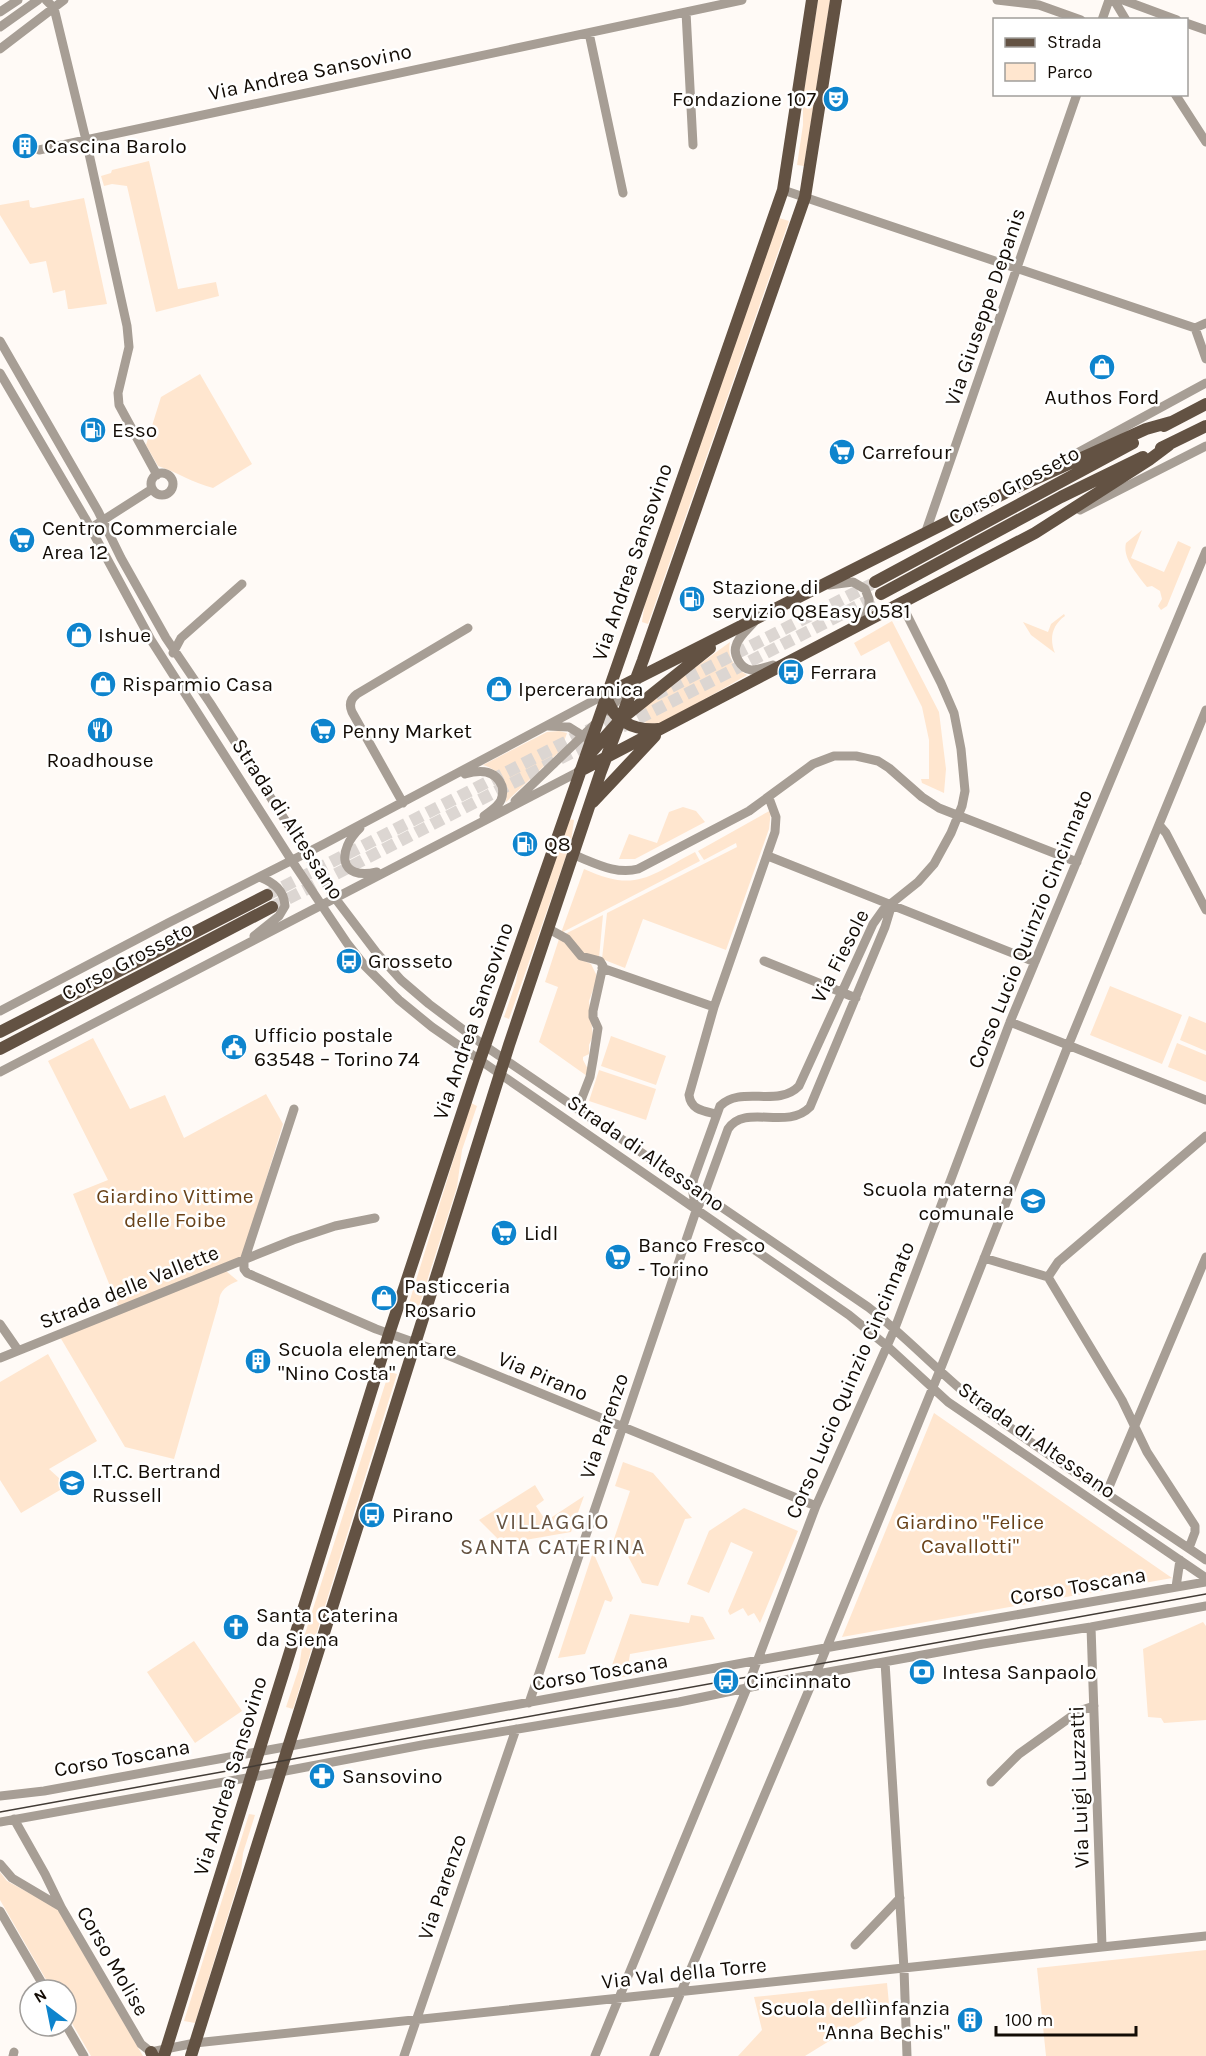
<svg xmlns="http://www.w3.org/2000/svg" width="1206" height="2056" font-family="Karla,sans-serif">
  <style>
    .green { fill: #ffe6cf }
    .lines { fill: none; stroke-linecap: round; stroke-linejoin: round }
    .major-tunnel { stroke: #dcd6d2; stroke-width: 12; stroke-dasharray: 12 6; stroke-linecap: butt }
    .minor { stroke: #a79e95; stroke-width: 9 }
    .major { stroke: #635243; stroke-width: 12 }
    .tram { stroke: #423b35; stroke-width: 1.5 }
    .labels { text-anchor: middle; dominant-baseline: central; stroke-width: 5; stroke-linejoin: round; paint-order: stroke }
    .street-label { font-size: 21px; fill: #130c05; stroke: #fff }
    .poi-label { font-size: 21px; fill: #130c05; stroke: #fff; text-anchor: start }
    .park-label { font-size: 21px; fill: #694219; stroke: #fff }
    .neighbourhood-label { font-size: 22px; letter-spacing: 1.5px; fill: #665341; stroke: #fff }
  </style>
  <rect width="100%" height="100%" fill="#fffaf6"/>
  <!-- green -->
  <path class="green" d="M818,0h12l-26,166 -7,-1 6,-40v-27z
    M149,161l29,128 38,-7 3,14 -63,16 -29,-126 -15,-2 -8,2 -3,-10 10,-3 1,-3z
    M84,198l23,106 -36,5h-3l-3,-19 -12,3 -7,-32 -16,3 -30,-49v-10l29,-5 1,7 3,1z
    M779,218l10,3 -141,403 -6,-2 4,-27z
    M200,374l52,90 -39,24c-20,-5 -36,-16 -55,-22l-12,-21 15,-48z
    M1142,530l-11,28 33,14 14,-31 13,6 -24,59 -6,4 -3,-4 4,-7 -2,-8 -8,-5 -5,1c-9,-12 -25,-29 -21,-44z
    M1064,614l1,2c-13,9 -16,23 -10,37l-24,-18 -8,-13 25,10 3,-8z
    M892,621l47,91 7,57 -2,24 -22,-10 -1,-4h8v-39l-7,-33 -33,-66 -28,15 -7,-13z
    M730,642c-3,16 4,25 17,33l-84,48c-10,1 -16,2 -24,-4l4,-13z
    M559,731l8,2 -6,17 -55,52c2,-19 -4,-31 -23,-37l64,-33z
    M683,807l13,4 9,11 -70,37h-16l10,-25 28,9 12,-31z
    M771,810l-2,19 -43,121 -83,-31 -18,49 -23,-9 5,-46 130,-66 -1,-4 -32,17 -6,-9z
    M569,819l5,1 -3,22 -62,177 -5,-2 12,-35 4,-24z
    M695,852l5,9 -139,72 23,-64c52,24 65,7 111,-17z
    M603,915l-4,43 -17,-4 -17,-20z
    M559,939l8,3 11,16 13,6 5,10 1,5 -8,22 4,35 -4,9v9l-6,3v3l6,11 -2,5 -48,-34 19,-55 -13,-5z
    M1110,986l72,29 -20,49 -72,-29z
    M1189,1016l17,7v28l-26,-11z
    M611,1036l55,20 -10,29 -55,-19z
    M93,1038l37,71 35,-14 19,43 82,-44 17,30 -41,134 -124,48 -45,-112 35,-14 -60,-119z
    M1177,1043l29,12v27l-38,-15z
    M599,1070l57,19 -10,31 -57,-19z
    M471,1103l6,3 -15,44 -5,37 -38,119 -10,-3z
    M226,1271l12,10c-10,4 -19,9 -19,21l-45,157 -49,-12 -65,-110z
    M48,1354l49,87 -48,28 11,10 17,1 -56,33 -21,-33v-98z
    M389,1372l8,2 -104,335 -7,-2 13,-39 4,-28z
    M934,1413l238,165 -330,59z
    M623,1462l30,11 39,45 -7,1 -27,67 -16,-3 -22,-42 -7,1 17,-51 -15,-5z
    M535,1485l9,15 -8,6 10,15 38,-25 -13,36 -68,12 -24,-24z
    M744,1508l54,23 -38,92 -6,-10 -6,3 -5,-8 -13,7 -2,-4 25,-59 -22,-10 -22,51 -22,-9 22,-53z
    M593,1552l20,46 -2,4 -6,-2 -20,54 -27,4z
    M630,1614l59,9 2,-8 12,2 12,22 -85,15 -1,6 6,15 -25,4v-8z
    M1203,1622l3,4v94l-42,3 -3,-5 -13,-1 -5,-68z
    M194,1641l48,70 -47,32 -48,-71z
    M249,1814l6,1 -12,38 -2,20 -46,150 -11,-2z
    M0,1872l7,9 50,27 86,148h-52l-25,-43v-23h-14l-52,-90z
    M1206,1950v106h-160l-9,-88z
    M887,1983l2,21 -84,52h-67l24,-26 -8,-33z"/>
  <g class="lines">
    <!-- major-tunnel -->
    <path class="major-tunnel" d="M655,695l217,-111
      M622,727l259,-133
      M267,895l357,-183
      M272,907l324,-167"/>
    <!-- minor -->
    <path class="minor" d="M46,0l8,8 32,132 41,186 2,21 -11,46 1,12 38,70
      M997,0l42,5 42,15
      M1114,0l12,20
      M1123,0l54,20
      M0,12l18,-12
      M686,12l7,133
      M1102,20l7,-20
      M1186,23l20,7
      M0,27l38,-27
      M589,33l34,160
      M0,49l64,-49
      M1175,94l31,48
      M39,150l703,-150
      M783,190l412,138
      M1195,328l11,31
      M1195,328l11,-5
      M0,341l98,170 23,47 45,80 44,65 125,195 41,54 25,28 28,24 56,42 383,261c40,31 74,69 114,100 72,54 149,102 224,153
      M0,373l85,145 66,122 141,221 55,82 18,23 34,34 33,27 417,288 38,31 61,56 258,176
      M1068,458l138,-75
      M151 484a11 11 0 1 1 22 0a11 11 0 1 1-22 0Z
      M1080,510l126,-64
      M91,528l61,-39
      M926,531l151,-437
      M829,585l24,-3 12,7 4,10v8l-11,18
      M754,622c-6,7 -16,15 -18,24 -2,5 0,10 2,14 9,16 21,9 35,5
      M173,653l8,-15 61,-54
      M608,711l24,-28
      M548,726l21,1 19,12
      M465,774c14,-4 30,-5 37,12 1,4 1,9 -1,14 -3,7 -11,11 -17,16
      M515,801l81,-78
      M403,803l-51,-91c-3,-7 -2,-13 5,-18l111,-66
      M1160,826l6,7 40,77
      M360,828c-23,22 -22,53 17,44
      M574,855c21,8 42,20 64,14l111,-58 64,-47 21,-8h22l22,5 11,7 33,29 17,11 138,54
      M768,856l267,106
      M549,929l18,10 14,17 19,5 3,5 -10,45v6l5,11 -5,32 -3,17 -12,31
      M254,936l25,-20 6,-10c-1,-16 -11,-23 -25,-29
      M764,961l92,37
      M602,968l112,39
      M0,1011l168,-88 156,-79 282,-150
      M1010,1022l196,78
      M0,1072l580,-301
      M294,1109l-50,152v8l3,4 129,56 54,19 386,158
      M716,1114c-13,-3 -25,-4 -27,-19l25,-88 61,-175 1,-15 -7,-19
      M696,1211l-4,-24 2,-9 26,-72c21,-21 58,2 79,-20l74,-162 10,-14 35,-28 16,-18 17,-31 11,-27 3,-15 -4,-42 -7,-36 -13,-30 -40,-80
      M984,1258l64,19
      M0,1324l18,26
      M0,1358l293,-118 42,-14 40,-8
      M1106,1494l100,-237
      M1189,1548l6,-16v-6l-48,-74 -25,-52 -74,-123 10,-15 148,-126
      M1176,1587l4,-27
      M1091,1627l11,319
      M885,1662l19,307 3,87
      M529,1703l167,-492 8,-16 24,-66c17,-26 59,2 82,-22l75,-180 7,-23
      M991,1782l28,-28 60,-43 15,-5
      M0,1796l44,-5 792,-145 370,-64
      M14,1819l31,55 16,33
      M0,1822l280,-50 142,-27 257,-43 111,-23 193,-35 108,-17 115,-21
      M0,1864l12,14 49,29 80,137 10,8 44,-9 1011,-107
      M0,1911l46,79
      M855,1945l45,-47
      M66,2025l18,31
      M13,2056l1,-4
      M404,2056l112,-327
      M595,2056l152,-368 69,-182 79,-178 115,-306 196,-471
      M654,2056l168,-397 118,-289 128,-324 138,-336"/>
    <!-- major -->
    <path class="major" d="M1164,426l42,-22
      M1161,448l45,-22
      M875,582l258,-139
      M881,594l180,-97 82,-40
      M606,694l407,-205 133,-60 25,-7
      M606,694c5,26 27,37 52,35
      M589,755l31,-35 90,-72
      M580,771l455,-238 114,-73 20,-15
      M593,802l62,-66
      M0,1032l267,-137
      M0,1049l272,-142
      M151,2052l2,4
      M164,2056l225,-722 85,-257 309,-887 29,-190
      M191,2056l318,-1011 91,-271 43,-114 162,-463 31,-197"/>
    <!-- tram -->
    <path class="tram" d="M0,1812l1206,-218"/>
  </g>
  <!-- icons -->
  <defs>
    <symbol id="theatre-disc" viewBox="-11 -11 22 22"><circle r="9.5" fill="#0e84cd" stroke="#fff"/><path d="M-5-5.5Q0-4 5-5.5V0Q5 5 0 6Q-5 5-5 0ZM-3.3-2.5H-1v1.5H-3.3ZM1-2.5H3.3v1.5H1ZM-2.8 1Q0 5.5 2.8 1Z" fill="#fff"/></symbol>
    <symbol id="building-disc" viewBox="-11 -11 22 22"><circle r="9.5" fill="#0e84cd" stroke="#fff"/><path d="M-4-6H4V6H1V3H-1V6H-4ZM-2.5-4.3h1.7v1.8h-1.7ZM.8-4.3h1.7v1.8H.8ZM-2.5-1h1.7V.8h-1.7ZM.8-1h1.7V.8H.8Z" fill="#fff"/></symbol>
    <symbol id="shop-disc" viewBox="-11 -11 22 22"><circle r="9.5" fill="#0e84cd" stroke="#fff"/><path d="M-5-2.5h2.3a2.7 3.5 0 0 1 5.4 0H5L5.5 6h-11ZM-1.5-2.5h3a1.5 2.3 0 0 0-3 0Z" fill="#fff"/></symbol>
    <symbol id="fuel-disc" viewBox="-11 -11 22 22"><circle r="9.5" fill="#0e84cd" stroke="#fff"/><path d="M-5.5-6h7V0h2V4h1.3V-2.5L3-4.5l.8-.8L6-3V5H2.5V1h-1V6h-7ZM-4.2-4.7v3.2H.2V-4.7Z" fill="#fff"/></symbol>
    <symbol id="supermarket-disc" viewBox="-11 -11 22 22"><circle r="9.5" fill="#0e84cd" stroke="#fff"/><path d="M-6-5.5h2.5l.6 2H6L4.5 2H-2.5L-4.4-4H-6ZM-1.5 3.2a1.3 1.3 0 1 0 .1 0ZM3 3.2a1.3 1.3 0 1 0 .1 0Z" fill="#fff"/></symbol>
    <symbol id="bus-disc" viewBox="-11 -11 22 22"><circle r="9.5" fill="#0e84cd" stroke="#fff"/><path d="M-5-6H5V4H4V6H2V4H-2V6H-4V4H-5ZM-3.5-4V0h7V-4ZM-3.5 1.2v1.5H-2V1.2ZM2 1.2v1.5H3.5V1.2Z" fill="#fff"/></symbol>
    <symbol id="restaurant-disc" viewBox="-11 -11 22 22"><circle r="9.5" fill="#0e84cd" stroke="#fff"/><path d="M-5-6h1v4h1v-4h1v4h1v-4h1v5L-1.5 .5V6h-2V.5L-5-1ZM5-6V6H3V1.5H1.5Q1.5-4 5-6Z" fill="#fff"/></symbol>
    <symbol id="civic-disc" viewBox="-11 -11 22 22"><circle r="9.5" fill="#0e84cd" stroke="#fff"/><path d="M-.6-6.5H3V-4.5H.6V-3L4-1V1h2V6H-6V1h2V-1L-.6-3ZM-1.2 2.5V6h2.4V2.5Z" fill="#fff"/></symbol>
    <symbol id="school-disc" viewBox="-11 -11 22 22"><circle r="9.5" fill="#0e84cd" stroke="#fff"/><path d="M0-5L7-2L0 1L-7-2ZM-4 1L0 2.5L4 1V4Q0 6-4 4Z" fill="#fff"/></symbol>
    <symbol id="church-disc" viewBox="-11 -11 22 22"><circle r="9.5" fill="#0e84cd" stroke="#fff"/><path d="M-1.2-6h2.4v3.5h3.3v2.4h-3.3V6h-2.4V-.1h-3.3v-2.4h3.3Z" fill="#fff"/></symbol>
    <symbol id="bank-disc" viewBox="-11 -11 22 22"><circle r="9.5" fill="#0e84cd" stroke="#fff"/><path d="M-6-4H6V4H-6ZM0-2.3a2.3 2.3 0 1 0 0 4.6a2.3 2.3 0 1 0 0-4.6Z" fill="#fff"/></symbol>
    <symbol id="pharmacy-disc" viewBox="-11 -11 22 22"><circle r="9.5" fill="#0e84cd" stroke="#fff"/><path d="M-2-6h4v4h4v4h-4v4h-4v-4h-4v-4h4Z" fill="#fff"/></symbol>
  </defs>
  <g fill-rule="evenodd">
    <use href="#theatre-disc" x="821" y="84" width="30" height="30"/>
    <use href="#building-disc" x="10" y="131" width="30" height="30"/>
    <use href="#shop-disc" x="1087" y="352" width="30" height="30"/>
    <use href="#fuel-disc" x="78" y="415" width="30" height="30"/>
    <use href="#supermarket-disc" x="827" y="437" width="30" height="30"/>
    <use href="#supermarket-disc" x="7" y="525" width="30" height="30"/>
    <use href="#fuel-disc" x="677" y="584" width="30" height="30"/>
    <use href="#shop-disc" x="64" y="620" width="30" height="30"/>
    <use href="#bus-disc" x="776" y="657" width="30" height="30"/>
    <use href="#shop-disc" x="88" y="669" width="30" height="30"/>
    <use href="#shop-disc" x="484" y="674" width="30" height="30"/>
    <use href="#restaurant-disc" x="85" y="715" width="30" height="30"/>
    <use href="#supermarket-disc" x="308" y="716" width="30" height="30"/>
    <use href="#fuel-disc" x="510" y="829" width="30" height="30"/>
    <use href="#bus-disc" x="334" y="946" width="30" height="30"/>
    <use href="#civic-disc" x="219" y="1032" width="30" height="30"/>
    <use href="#school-disc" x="1018" y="1186" width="30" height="30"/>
    <use href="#supermarket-disc" x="489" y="1218" width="30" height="30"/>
    <use href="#supermarket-disc" x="603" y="1242" width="30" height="30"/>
    <use href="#shop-disc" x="369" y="1283" width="30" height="30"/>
    <use href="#building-disc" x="243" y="1346" width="30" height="30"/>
    <use href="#school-disc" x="57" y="1468" width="30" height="30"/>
    <use href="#bus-disc" x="357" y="1500" width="30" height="30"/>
    <use href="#church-disc" x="221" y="1612" width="30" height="30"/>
    <use href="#bank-disc" x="907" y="1657" width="30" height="30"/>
    <use href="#bus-disc" x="711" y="1666" width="30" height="30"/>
    <use href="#pharmacy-disc" x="307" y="1761" width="30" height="30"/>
    <use href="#building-disc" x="955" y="2005" width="30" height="30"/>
  </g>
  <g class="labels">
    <!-- street labels -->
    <g class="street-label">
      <text transform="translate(310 72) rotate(-12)">Via Andrea Sansovino</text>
      <text transform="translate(985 307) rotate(-71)">Via Giuseppe Depanis</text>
      <text transform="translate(1014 485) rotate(-28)">Corso Grosseto</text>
      <text transform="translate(632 562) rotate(-71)">Via Andrea Sansovino</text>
      <text transform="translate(288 819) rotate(57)">Strada di Altessano</text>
      <text transform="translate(1030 929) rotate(-68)">Corso Lucio Quinzio Cincinnato</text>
      <text transform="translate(840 956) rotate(-63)">Via Fiesole</text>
      <text transform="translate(127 961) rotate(-28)">Corso Grosseto</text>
      <text transform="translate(473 1021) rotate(-71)">Via Andrea Sansovino</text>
      <text transform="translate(646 1153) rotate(35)">Strada di Altessano</text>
      <text transform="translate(129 1287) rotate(-22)">Strada delle Vallette</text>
      <text transform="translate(543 1376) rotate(23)">Via Pirano</text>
      <text transform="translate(850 1380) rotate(-67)">Corso Lucio Quinzio Cincinnato</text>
      <text transform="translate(604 1426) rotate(-71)">Via Parenzo</text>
      <text transform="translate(1037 1440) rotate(35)">Strada di Altessano</text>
      <text transform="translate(1078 1586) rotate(-10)">Corso Toscana</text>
      <text transform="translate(600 1672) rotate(-10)">Corso Toscana</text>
      <text transform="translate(122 1758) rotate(-10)">Corso Toscana</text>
      <text transform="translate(230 1776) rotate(-73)">Via Andrea Sansovino</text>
      <text transform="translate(1079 1787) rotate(-92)">Via Luigi Luzzatti</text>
      <text transform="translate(442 1887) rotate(-71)">Via Parenzo</text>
      <text transform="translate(113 1961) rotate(60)">Corso Molise</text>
      <text transform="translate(684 1973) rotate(-6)">Via Val della Torre</text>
    </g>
    <!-- poi labels -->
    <g class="poi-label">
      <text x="816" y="99" text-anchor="end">Fondazione 107</text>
      <text x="44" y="146">Cascina Barolo</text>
      <text x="1102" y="397" text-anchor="middle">Authos Ford</text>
      <text x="112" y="430">Esso</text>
      <text x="862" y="452">Carrefour</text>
      <text x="42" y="528">Centro Commerciale<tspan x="42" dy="24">Area 12</tspan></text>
      <text x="712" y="587">Stazione di<tspan x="712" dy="24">servizio Q8Easy 0581</tspan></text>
      <text x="98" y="635">Ishue</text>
      <text x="810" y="672">Ferrara</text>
      <text x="122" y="684">Risparmio Casa</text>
      <text x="518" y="689">Iperceramica</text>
      <text x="342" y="731">Penny Market</text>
      <text x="100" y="760" text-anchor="middle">Roadhouse</text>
      <text x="544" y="844">Q8</text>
      <text x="368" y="961">Grosseto</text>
      <text x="254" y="1035">Ufficio postale<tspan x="254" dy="24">63548 – Torino 74</tspan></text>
      <text x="1014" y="1189" text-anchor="end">Scuola materna<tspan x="1014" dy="24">comunale</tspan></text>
      <text x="524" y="1233">Lidl</text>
      <text x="638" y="1245">Banco Fresco<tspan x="638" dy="24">- Torino</tspan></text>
      <text x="404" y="1286">Pasticceria<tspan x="404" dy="24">Rosario</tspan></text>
      <text x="278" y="1349">Scuola elementare<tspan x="278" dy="24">"Nino Costa"</tspan></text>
      <text x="92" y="1471">I.T.C. Bertrand<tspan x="92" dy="24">Russell</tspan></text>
      <text x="392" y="1515">Pirano</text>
      <text x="256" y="1615">Santa Caterina<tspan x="256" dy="24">da Siena</tspan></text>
      <text x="942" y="1672">Intesa Sanpaolo</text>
      <text x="746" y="1681">Cincinnato</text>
      <text x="342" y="1776">Sansovino</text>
      <text x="950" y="2008" text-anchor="end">Scuola dellìinfanzia<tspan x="950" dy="24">"Anna Bechis"</tspan></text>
    </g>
    <!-- park labels -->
    <g class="park-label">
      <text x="175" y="1196">Giardino Vittime<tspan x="175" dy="24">delle Foibe</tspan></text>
      <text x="970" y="1522">Giardino "Felice<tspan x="970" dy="24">Cavallotti"</tspan></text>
    </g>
    <!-- neighbourhood labels -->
    <g class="neighbourhood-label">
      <text x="553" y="1522">VILLAGGIO<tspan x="553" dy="25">SANTA CATERINA</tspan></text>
    </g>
  </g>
  <!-- legend -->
  <rect x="993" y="18" width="195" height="78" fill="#ffffff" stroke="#a19e9b" stroke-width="1.5"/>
  <rect x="1005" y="38" width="30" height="9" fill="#635243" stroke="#a19e9b" stroke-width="1.5"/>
  <text x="1047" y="48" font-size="18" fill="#130c05">Strada</text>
  <rect x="1005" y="63" width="30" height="18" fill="#ffe6cf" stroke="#a19e9b" stroke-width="1.5"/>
  <text x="1047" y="78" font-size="18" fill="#130c05">Parco</text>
  <!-- north arrow -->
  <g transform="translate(48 2008) rotate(328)"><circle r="28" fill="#ffffff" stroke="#a19e9b" stroke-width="1.5"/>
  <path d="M0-4.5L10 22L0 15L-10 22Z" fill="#0e84cd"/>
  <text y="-9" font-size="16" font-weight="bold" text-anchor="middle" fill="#130c05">N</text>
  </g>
  <!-- scale -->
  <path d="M996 2026v9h140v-9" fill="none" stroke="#130c05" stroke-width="3"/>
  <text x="1005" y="2026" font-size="18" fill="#130c05" stroke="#ffffff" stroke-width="4.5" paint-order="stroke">100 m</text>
</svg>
